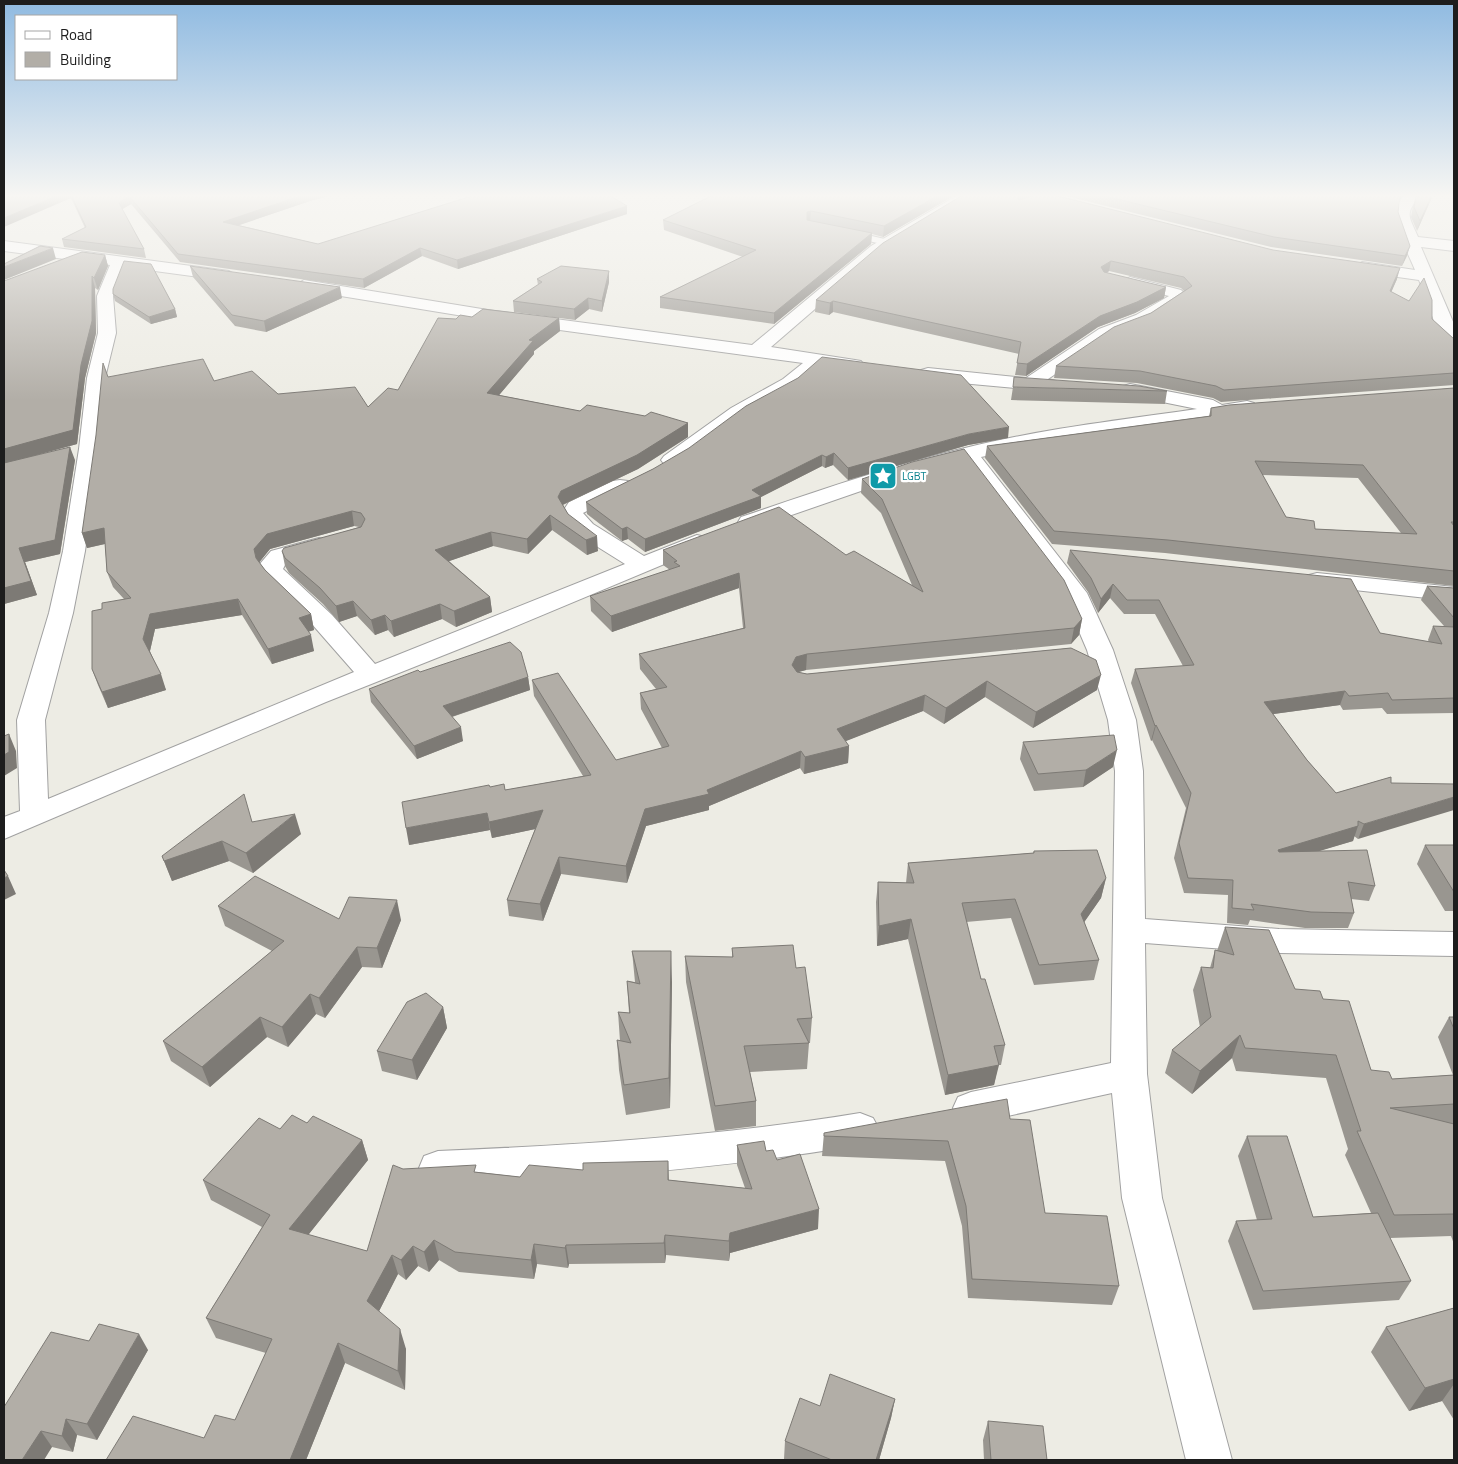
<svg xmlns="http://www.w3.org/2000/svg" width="1458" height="1464" font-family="'Titillium Web',sans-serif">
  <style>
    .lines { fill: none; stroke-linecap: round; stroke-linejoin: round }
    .service-casing { stroke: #a1a1a1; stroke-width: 2 }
    .minor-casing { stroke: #a1a1a1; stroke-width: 2 }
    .service { fill: #fff; fill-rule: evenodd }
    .minor { fill: #fff; fill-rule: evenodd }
    .wall { fill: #999690; fill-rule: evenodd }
    .shaded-wall { fill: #7d7a75 }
    .building { fill: #b2aea7; stroke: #7d7a75; fill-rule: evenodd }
    .labels { text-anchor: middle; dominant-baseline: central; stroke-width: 4.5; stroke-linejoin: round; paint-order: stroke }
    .far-culture-label { font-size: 11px; fill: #0d838f; stroke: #fff; text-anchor: start }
  </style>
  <rect width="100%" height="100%" fill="#edece4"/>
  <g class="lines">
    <defs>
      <path id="service" d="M850,231l39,9 2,2 -5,3 -39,-9v-4z"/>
      <path id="minor" d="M958,195h16l-93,57 -110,95 84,13 6,1 3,4 -3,4 -6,1 -34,-4 -24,21 -52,29 -67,48 -7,2 -7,-2 -3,-4 3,-4 67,-48 52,-29 20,-16 -309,-42 -190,-31 -8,-5 8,-5 190,31 258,34 119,-99z
        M1405,195h15c-15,20 -12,19 -2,42l36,4v10l-33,-4 33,77v17l-6,-1 -14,-19 -15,-41 -57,-8 -8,-5 8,-5 53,8c-9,-23 -31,-55 -10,-75z
        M4,241l225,30 8,5 -8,5 -104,-14 -12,29 3,37 -11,45 -6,71 -14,102 -12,62 -28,107 3,79 306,-127 -50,-57 -34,-31 -9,-12 -2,-7 12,-14 48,-13 8,2 3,5 -3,5 -40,11 -4,8 49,46 43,49 250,-100 -48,-30 -16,-20 8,-12 43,-21 8,-1 8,1 3,5 -3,5 -43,21 -2,1 10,11 51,32 53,-21 8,2 3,5 -3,5 -208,87 -171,68 -322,137v-22l16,-6 -3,-91 32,-107 14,-62 16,-102 8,-71 11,-45 -1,-37 13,-31 -106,-14z
        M1130,277l51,13 7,7 -40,26 -37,14 -63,42 8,2 2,4 -2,4 -7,2 -121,-11 -7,-2 -2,-4 2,-4 7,-2 98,10 73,-49 37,-14 33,-19 -45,-11 -2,-3z
        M1130,384l83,16 9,5 25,-4 7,2 3,4 -3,4 -7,2 -167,25 -99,19 106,136 26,57 23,70 7,51 2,148 134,10 175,3v24l-175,-3 -134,-10 2,131 15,124 70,262h-46l-64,-262 -10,-105 -141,31 -13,-5 -5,-11 5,-11 13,-5 140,-29 4,-292 -7,-51 -21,-70 -24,-56 -100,-133 -53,13 -153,53 -8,2 -8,-2 -3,-5 3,-5c74,-25 148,-51 224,-69 76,-19 155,-28 232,-39l-74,-15 -2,-4 2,-4z
        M1317,573l137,14v14l-145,-16 -4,-5 4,-5z
        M860,1113l13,5 6,11 -6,11 -13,5c-140,24 -280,34 -422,40l-14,-5 -5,-12 5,-12 14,-5c142,-6 282,-15 422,-38z"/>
    </defs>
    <!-- service casing -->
    <use href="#service" class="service-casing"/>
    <!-- minor casing -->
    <use href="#minor" class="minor-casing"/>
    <!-- service -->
    <use href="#service" class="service"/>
    <!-- minor -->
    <use href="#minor" class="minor"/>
  </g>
  <!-- wall -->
  <path class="wall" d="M4,195h330l-21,5 -75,25 80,19 309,-30 -169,55 -36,-13 -58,32 -184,-26 -49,-58 -9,5 22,40 2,9 -82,-11 -2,-8 23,-11 -14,-30z
    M955,195l-72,42 -11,-3 -1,10 -97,80 -114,-16v-11l83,-40 -79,-27 -1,-10z
    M1062,195h342l-5,5 -1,12 12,34 -8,20 -131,-19z
    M1433,195l-16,36 -6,-14 2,-11 3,-9z
    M1026,198l247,52 124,29 -6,13 41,27 22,20v46l-233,17 -8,-4 -76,-15 -83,-5 2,-12 95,-53 33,-22 -3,-3 -72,-17 -2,2 59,14 -2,11 -29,15 -37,14 -72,49 -11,-1 4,-21 -186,-42 -4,3 -14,-3 1,-12z
    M105,255l3,11 -10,24 -3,-2 1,45 -11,45 -8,66 -59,16h57l-15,94 -35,8 12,33 -33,9v-323z
    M190,266l152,32 -76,34 -31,-6 -42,-49z
    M537,279l72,3 -7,30 -13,-3 -14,11 -61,-8 -1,-11 25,-16z
    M113,294l62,15 2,8 -26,7 -36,-23z
    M472,317l87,1 1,13 -26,20v3l-35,41 81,16 65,5 43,7v14l-50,32 -75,36 5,9 30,37 -11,4 -35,-25 -24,24 -35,-8 -44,15 41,36 2,15 -36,15 -14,-8 -48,18 -6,-7 -13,5 -18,-19 -18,6 -16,-18 -34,-31 -4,-7 -3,-15 77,-24 -5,-1 -84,23 -11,13 6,8 46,44 3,16 -6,2 6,19 -42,13 -30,-49 -87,14 -5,22 16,39 -58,18 -10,-23 -6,-16 10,-60 22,-10 -11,-12 -6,-15 -2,-28 -18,4 -5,-15 26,-156 106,4 64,13 90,13 30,-17 58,-71z
    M1013,387l154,4 -2,13 -154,-4z
    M1454,388v198l-289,-33 -113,-9 -67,-86 2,-12 222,-30 2,-8zM1262,475l96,3 43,55 -86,-4 -29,-12z
    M1008,438l-40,7 -120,35 -15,-15 -8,3 -3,-2 -61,31v11l-116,44 -17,-13 -6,2 -35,-27 -1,-12 67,-33z
    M862,479l220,140 -3,16 -8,9 -265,26 -8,2 9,2 264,-26 26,42 -64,38 -48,-31 -41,27 -21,-13 -78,30 4,5 -1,17 -44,11 -4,-6 -91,38v4l-63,16 -19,57 -66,-9 -18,47 -34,-5 -2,-16 28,-71 -43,9 -2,-8 -81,15 81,-58 15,3 78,-14 -49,-80 -2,-16 84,80 46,-12 -21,-39 -1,-16 16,-4 -16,-20 -1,-15 104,-26 -4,-40 -127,44 -21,-21 -1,-15 80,-26 -7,-5v-15l183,5 66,30 -31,-72 -20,-20z
    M1070,550l310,83 49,9 -1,-2 5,-14h11l-23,-26 6,-14 27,2v125l-67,1 -5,-6 -39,2 -3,-5 -67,9 34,46 29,33 55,-16 -33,62 -4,-3 -1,5 -35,10 57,35 -6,15 -18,-2 3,14 -6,15h-43l-55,-8 -2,5 -21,-2 1,-28 -44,-2 -10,-35 12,-50 -34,-68 -1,1 -20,-58 4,-14 48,-3 -28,-52h-31l-14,-16 -12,15 -10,-21 -21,-29z
    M420,672l108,5 2,13 -78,27 11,24 -46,18 -46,-57 -2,-13z
    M1023,742l90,25 -30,20 -49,4 -14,-32z
    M253,822l48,12 -48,39 -24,-12 -57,20 -10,-25z
    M1425,845h29v66h-9l-28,-47z
    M1034,851l72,27 -5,20 -17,24 15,38 -5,20 -60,5 -23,-67 -45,4 15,57 24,66 -4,20h-3l-4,20 -49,10 -37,-156 -31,7 -1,-44 2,-20 28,1 2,-20 125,-10z
    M218,906l121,13 62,1 -19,48 -20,-1 -37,51 -9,-4 -28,33 -21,-10 -57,50 -39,-26 -8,-20 109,-90 -47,-25z
    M1225,927l70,62 28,10 48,71 21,9 61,-4 -15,-38 11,-20h5v227l-3,-8 -61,2 21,43 -12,19 -146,10 -25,-69 8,-20 21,-1 -19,-64 9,-20 66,81 58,-4 -26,-58 3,-6 -22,-71 -90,-7 -4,-13 -40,36 -27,-21 7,-23 28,-23 -7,-37 8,-23 9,1 5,-18 2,1z
    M732,948l64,20 16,50 -2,25h-1l-2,26 -57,3 6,29v25l-41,5 -29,-149 -1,-26 47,1z
    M632,951l40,31 -2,126 -44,7 -7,-45 -2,-30 3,1 -2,-29 11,1 -2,-32 8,1z
    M443,1007l4,21 -30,52 -35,-9 -5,-20z
    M1010,1119l35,94 74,73 -7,19 -144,-7 -6,-72 -17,-65 -123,-5 2,-23z
    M307,1123l55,17 6,20 -60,75 59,16 36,-82 75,3 42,5 148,-16 1,19 76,8 -8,-23v-20l29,6 11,9 41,69 -88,24 -1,8 -63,-6 -1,8 -96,1 -1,4 -31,-4 -3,15 -75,-7 -20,-12 -10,12 -11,-6 -12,14 -8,-6 -19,37 27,38 -1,41 -60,-27 -39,97h-200l98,-22 31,-18 31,-67 -50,-15 -10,-20 56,-91 -51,-27 -8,-20 77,-51z
    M1454,1308v112l-12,-19 -33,10 -38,-59 15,-25z
    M89,1341l59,9 -51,90 -20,-5 -4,17 -21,-5 -48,13z
    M895,1399l-4,19 -12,42h-93l-2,-1 1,-18 35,-35z
    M988,1421l59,39h7h-70l-1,-20z"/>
  <!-- shaded-wall -->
  <path class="shaded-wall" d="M59,195h11l1,3 -67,29v-9z
    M303,195h31l-21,5 -88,30 -2,-8z
    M939,195h16l-72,42 1,-11z
    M1017,195h14l-16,10z
    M1400,195h4l-7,7z
    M1432,195h1l-16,36 3,-10z
    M129,196l2,8 -10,6 -2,-7z
    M627,206v8l-169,55 -1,-9z
    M811,211l-1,10 -4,1 1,-10z
    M872,233l-1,11 -97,80v-11z
    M1410,246l-3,10 -5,10 3,-10z
    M53,248l3,11 -52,21v-13z
    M420,248l2,8 -58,32 -1,-9z
    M105,255l3,11 -10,24 -4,-12z
    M1111,261l-2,10 -10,7 2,-11z
    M1400,268l-3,11 -10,23 3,-11z
    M609,271v11l-7,30v-11z
    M92,276l3,12 1,45 -11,45 -8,66 -73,20v-15z
    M340,287l2,11 -76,34 -2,-11z
    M1166,287l-2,11 -29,15 -37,14 -72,49 1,-12 73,-48z
    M588,298l1,11 -14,11 -1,-11z
    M833,301v11l-4,3 1,-12z
    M175,309l2,8 -26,7 -2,-7z
    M559,318l1,13 -26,20v3l-45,53 -2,-14 42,-53z
    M688,423v14l-50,32 -76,36 -4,-8 3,-6z
    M1009,427l-1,11 -40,7 -120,35v-12l121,-34z
    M70,447l5,13 -15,94 -35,8 12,33 -33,9v-16l15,-40z
    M834,453l-1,12 -8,3 1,-11z
    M822,455v11l-61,31v11l-116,44v-13l107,-49z
    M352,511l2,15 -84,23 -12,15 2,9 -6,-24 13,-15z
    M550,515l2,15 -24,24 -1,-15z
    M627,527l1,12 -6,2v-12z
    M104,528l5,15 -22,5 -5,-15z
    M491,532l2,14 -55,19 -3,-15z
    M597,536l1,15 -11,4 -1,-15z
    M739,573v15l-127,44 -1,-16z
    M1113,584l-3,14 -12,15 3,-14z
    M490,597l2,15 -36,15 -2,-16z
    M238,599l4,16 -87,14 -6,26 -6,-16 7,-25z
    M353,601l4,15 -18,6 -3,-16z
    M440,604l2,15 -48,18 -3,-16z
    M311,614l3,16 -11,3 -4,-15z
    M385,615l3,15 -13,5 -4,-15z
    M1082,619l-3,16 -8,9 3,-16z
    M311,635l3,16 -42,13 -4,-15z
    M807,654l-1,16 -11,3 -3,-8 4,-8z
    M161,674l5,16 -58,18 -6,-16z
    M1101,675l-4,15 -64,38 3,-16z
    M528,677l2,13 -85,29 -2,-13z
    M987,681l-2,16 -41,27 2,-16z
    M1345,691l-5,14 -81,11 5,-14z
    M925,695l-2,16 -87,34 1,-16z
    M1156,725l-4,15 -1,1 4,-15z
    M461,727l2,14 -46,18 -3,-13z
    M9,734l7,17 1,17 -13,8v-21z
    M849,746l-1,17 -44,11 1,-17z
    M1117,750l-4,17 -30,20 3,-17z
    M801,751l-1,17 -91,38v4l-63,16 -19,57 -1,-17 19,-57 62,-19z
    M1454,797v13l-96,29 6,-15z
    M543,810l2,17 -53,11 -3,-16z
    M487,813l3,17 -81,15 -3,-17z
    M295,814l6,20 -48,39 -7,-20z
    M1358,826l-5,15 -80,24 5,-15z
    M222,841l7,20 -57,20 -8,-20z
    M559,857l2,17 -18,47 -3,-17z
    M8,876l8,18 -12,6v-22z
    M1106,878l-5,20 -25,36 5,-20z
    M397,900l4,20 -19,48 -5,-20z
    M911,919l-3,20 -31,7 2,-20z
    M357,947l5,20 -37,51 -6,-20z
    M671,951l1,31 -2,126 -1,-30z
    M310,994l6,20 -28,33 -6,-20z
    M443,1007l4,21 -30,52 -5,-20z
    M260,1017l7,20 -57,50 -8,-20z
    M1240,1035l-8,23 -40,36 8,-23z
    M999,1065l-5,20 -49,10 3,-20z
    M362,1140l6,20 -71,89 -8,-20z
    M819,1209l-1,20 -88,24 -1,8v-20l1,-8z
    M665,1235l1,20 -1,8 -1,-20z
    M434,1240l5,20 -10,12 -5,-20z
    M534,1244l3,20 -3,15 -3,-19z
    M566,1245l3,19 -1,4 -3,-20z
    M413,1246l5,20 -12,14 -5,-20z
    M392,1255l6,19 -24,47 -7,-20z
    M400,1329l6,20 -1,41 -7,-19z
    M139,1334l9,16 -51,90 -10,-16z
    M338,1343l7,20 -39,97h-16z
    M1454,1379v5l-12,17 -33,10 16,-23z
    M895,1399l-4,19 -12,42h-3z
    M66,1419l11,16 -4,17 -11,-16z
    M41,1431l11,16 -8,13h-22z"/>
  <!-- building -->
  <path class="building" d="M4,195h55l-55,23z
    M71,195h232l-80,27 95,22 157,-49h134l18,11 -170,54 -37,-12 -57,31 -185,-25 -49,-58 -10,7 25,46 -82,-10 24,-12z
    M713,195h226l-55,31 -73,-15 -4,1v8l65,13 -98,80 -114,-16 96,-47 -93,-30z
    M963,195h54l2,5 16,-5h19l219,55 127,18 -10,23 19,10 15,-23 8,22v19l22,20v34l-230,17 -8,-4 -76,-15 -84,-5 58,-39 37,-14 41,-27 -8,-9 -73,-16 -10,6 3,5 62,15 -29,15 -37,14 -73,48 -10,-1 4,-21 -188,-41 -3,2 -14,-3 67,-57z
    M1100,195h300l-2,17 12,34 -5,10 -131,-19z
    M1417,195h15l-12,26 -6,-14 2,-10z
    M40,246l13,2 -49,19v-3z
    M82,252l23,3 -11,23 -2,-2v45l-11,44 -8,65 -69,19v-168z
    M124,261l27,3 24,45 -26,8 -36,-23v-5z
    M190,266l150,21 -76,34 -32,-6z
    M561,266l48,5 -7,30 -14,-3 -14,11 -61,-8 29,-19 -5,-3z
    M483,309l76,9 -30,22 4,1 -46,52 93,18 7,-6 58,11 6,-4 37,11 -51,32 -76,36 -3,6 10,17 29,22 -11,4 -36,-25 -23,24 -36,-7 -56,18 55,47 -36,14 -14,-7 -49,17 -6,-6 -14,5 -18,-19 -17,5 -16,-18 -35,-30 -3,-7 2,-3 77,-21 4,-8 -4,-6 -9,-2 -85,23 -13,15 2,9 9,12 46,44 -12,4 12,17 -43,14 -30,-50 -88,15 -7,25 18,35 -59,18 -10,-23v-58l10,-2v-6l29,-5 -24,-26 -3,-44 -22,5 14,-98 7,-72 5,14 95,-18 11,22 38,-10 26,23 77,-7 13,20 20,-19 10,2 40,-72 18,1 4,-4 12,2z
    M822,357l139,18 48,52 -40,7 -121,34 -14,-15 -8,4 -4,-2 -70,35 9,6 -116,43 -18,-12 -5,2 -36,-27 67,-33 36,-21 57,-42 52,-28z
    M1014,377l125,9 28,5 -154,-4z
    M1454,388v134h-3l3,4v45l-286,-31 -114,-9 -67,-85 224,-30v-8l18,-3zM1255,461l108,4 54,69 -102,-5 -1,-8 -28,-4z
    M70,447l-15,93 -36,8 12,33 -27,7v-125z
    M964,449l100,131 18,39 -8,9 -267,26 -11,3 -4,8 5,7 10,2 264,-26 25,12 5,15 -65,37 -49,-31 -41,27 -21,-13 -88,34 12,17 -44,11 -4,-6 -94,39 2,4 -64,15 -19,57 -67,-9 -19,47 -33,-4 36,-90 -54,12 -2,-9 -81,15 -4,-26 87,-17 1,2 14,-3 1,6 86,-15 -59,-95 26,-7 58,87 53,-14 -29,-53 27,-6 -28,-33 106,-26 -6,-55 -128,43 -21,-20 90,-30 -6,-4 3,-1 -14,-11 116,-43 67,48 8,-4 69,41 -41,-93 -20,-20 50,-17z
    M1070,550l281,29 29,54 62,11 -9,-18 21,1v71l-62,2 -4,-7 -39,3 -4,-5 -81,11 43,58 29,33 55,-16v6l63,1v13l-90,27 -6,-3v5l-80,24 1,2 88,-2 8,36 -27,-4 6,31 -43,-1 -60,-8 3,6 -22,-2 1,-28 -45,-2 -9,-35 12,-50 -35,-68 -1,1 -20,-57 59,-4 -35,-65h-32l-14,-16 -12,15 -10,-21z
    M1427,586l27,2v30z
    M510,642l11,10 7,25 -85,29 18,21 -47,19 -45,-57 49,-19 2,2z
    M9,734v18l-5,3v-19z
    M1114,735l3,15 -31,20 -48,4 -15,-32z
    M244,794l8,28 43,-8 -49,39 -24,-12 -58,20 -2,-5z
    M1425,845h29v47z
    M1097,850l9,28 -25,36 18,46 -60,5 -24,-66 -53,4 19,76h4l20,66 -11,1 5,19 -51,10 -37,-156 -32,7 -1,-44 36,1 -6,-20 126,-10v-2z
    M4,870l4,6 -4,2z
    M255,876l84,43 10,-22 48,3 -20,48 -20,-1 -38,51 -9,-4 -28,33 -22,-10 -58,50 -39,-26 121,-100 -66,-35z
    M1225,927l44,3 26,59 25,2 3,8 26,2 22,69 18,2 3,7 62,-4v29l-64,4 64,16v90l-60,1 -37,-84h4l-25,-76 -91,-7 -5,-13 -40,36 -28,-21 39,-33 -10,-50 12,1 2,-18 19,5z
    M793,945l3,23 9,-1 7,51 -15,1 12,24 -65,3 12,55 -41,5 -30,-150 48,1 -1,-9z
    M632,951h39l-2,127 -45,7 -7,-45 14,3 -13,-31 12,1 -3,-32 13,3z
    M426,993l17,14 -31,53 -35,-9 30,-49z
    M1449,1017h5v12z
    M1007,1099l3,20 20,1 15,93 62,3 12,70 -147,-7 -6,-73 -18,-65 -124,-5v-3z
    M292,1115l15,8 6,-7 49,24 -73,89 78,22 26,-86 10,4 73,-4 -2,7 46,5 9,-12 54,5v-7l85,-2v19l84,9 -15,-44 27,-4 2,10 7,-1 4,10 23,-6 19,55 -89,24 -1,8 -64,-6 -1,8 -98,2 -1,3 -31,-4 -3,16 -76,-8 -21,-12 -10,12 -11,-6 -12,14 -9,-5 -25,46 33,28 -2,42 -60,-28 -48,117h-184l27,-44 71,22 11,-23 20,5 37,-81 -66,-21 64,-103 -67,-35 56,-62 21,11z
    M1247,1136h40l26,81 65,-4 33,68 -148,10 -27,-70 36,-2z
    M1454,1308v71l-29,9 -39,-61z
    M99,1324l40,10 -52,90 -21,-5 -4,17 -21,-5 -19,29h-18v-53l47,-75 38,9z
    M830,1374l65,25 -19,61h-44l-47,-19 15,-43 20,8z
    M988,1421l55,5 4,34h7h-63z"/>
  <!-- sky -->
  <linearGradient id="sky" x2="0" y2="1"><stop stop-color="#8fbae1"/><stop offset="0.49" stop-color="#f7f6f3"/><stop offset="1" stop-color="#f7f6f3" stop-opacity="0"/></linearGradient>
  <rect width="1458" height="400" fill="url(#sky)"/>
  <!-- icons -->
  <defs>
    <symbol id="sight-square" viewBox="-11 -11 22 22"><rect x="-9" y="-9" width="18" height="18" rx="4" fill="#0f9aa8" stroke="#fff"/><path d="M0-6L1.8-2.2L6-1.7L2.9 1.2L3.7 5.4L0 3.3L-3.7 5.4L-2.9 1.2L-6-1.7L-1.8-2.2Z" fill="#fff"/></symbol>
  </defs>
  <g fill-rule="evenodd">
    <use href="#sight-square" x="867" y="460" width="32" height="32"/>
  </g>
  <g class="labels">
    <!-- far-culture labels -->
    <g class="far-culture-label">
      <text x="902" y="476">LGBT</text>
    </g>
  </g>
  <!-- border -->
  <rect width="1458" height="1464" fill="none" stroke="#1d1d1d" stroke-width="10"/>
  <!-- legend -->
  <rect x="15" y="15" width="162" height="65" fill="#ffffff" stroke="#a5a5a5"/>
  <rect x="25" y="31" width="25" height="8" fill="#ffffff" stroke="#a5a5a5"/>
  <text x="60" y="40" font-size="15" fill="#1d1d1d">Road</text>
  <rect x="25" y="52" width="25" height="15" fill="#b2aea7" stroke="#a5a5a5"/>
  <text x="60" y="65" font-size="15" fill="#1d1d1d">Building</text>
</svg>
